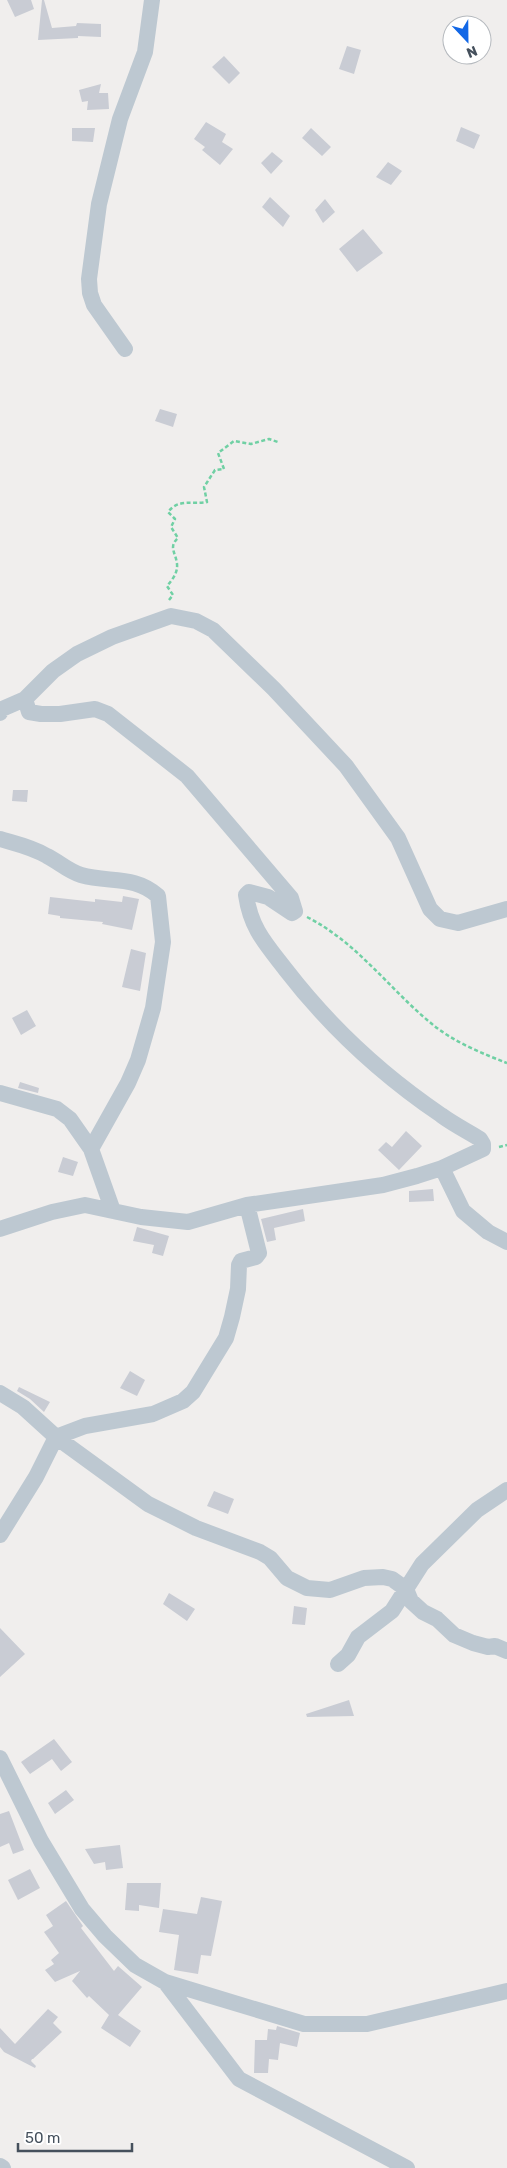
<svg xmlns="http://www.w3.org/2000/svg" width="507" height="2168" font-family="Rubik,sans-serif">
  <style>
    .building { fill: #c9ccd4 }
    .lines { fill: none; stroke-linecap: round; stroke-linejoin: round }
    .path { stroke: #70d0a4; stroke-width: 2.5; stroke-dasharray: 4 2.5; stroke-linecap: butt }
    .minor { stroke: #bdc8d1; stroke-width: 16 }
  </style>
  <rect width="100%" height="100%" fill="#f0eeed"/>
  <!-- building -->
  <path class="building" d="M7,0h24l3,9 -19,8z
    M42,0h2l8,28 24,-2 1,-3 24,1v13l-23,-1v2l-40,2z
    M347,46l14,4 -7,24 -15,-5z
    M224,56l16,17 -11,11 -17,-17z
    M101,84l-2,9h9l1,16 -22,1 1,-9 -6,1 -3,-12z
    M206,122l20,12 -4,8 11,7 -13,16 -18,-15 3,-3 -11,-8z
    M461,127l19,8 -6,14 -18,-8z
    M72,128h23l-2,14 -21,-1z
    M311,128l20,19 -9,9 -20,-18z
    M272,152l11,9 -12,13 -10,-11z
    M388,162l14,9 -11,14 -15,-8z
    M270,197l20,19 -7,11 -21,-20z
    M325,199l10,13 -12,11 -8,-13z
    M363,229l20,24 -26,19 -18,-23z
    M160,409l17,5 -4,13 -18,-6z
    M13,790h15l-1,12 -15,-1z
    M123,896l16,3 -7,31 -30,-6 1,-2 -43,-4v-2l-12,-2 2,-17 45,5v-3l27,3z
    M131,949l15,4 -6,38 -18,-4z
    M27,1010l9,16 -15,9 -9,-17z
    M20,1082l19,6 -1,5 -20,-5z
    M406,1131l16,15 -23,24 -21,-20 8,-8 6,5z
    M63,1157l15,5 -5,14 -15,-4z
    M433,1189l1,12 -25,1v-11z
    M303,1209l2,12 -31,7 2,12 -9,2 -6,-23z
    M137,1227l32,9 -6,20 -11,-3 2,-8 -21,-4z
    M130,1371l15,9 -8,16 -17,-8z
    M19,1387l31,15 -6,10 -14,-13 -13,-8z
    M214,1491l20,8 -6,15 -21,-8z
    M169,1593l26,16 -8,12 -24,-17z
    M294,1606l13,2 -2,17 -13,-1z
    M0,1628l25,26 -25,23z
    M349,1700l5,16 -47,1 -1,-3z
    M54,1739l18,23 -11,9 -9,-12 -22,15 -9,-12z
    M66,1790l8,10 -19,14 -7,-11z
    M9,1811l15,39 -11,4 -4,-11 -9,4v-33z
    M120,1845l3,23 -17,2 -1,-8 -11,2 -9,-15z
    M30,1869l10,19 -22,12 -10,-20z
    M127,1883h34l-2,25 -20,-3v6l-14,-1z
    M201,1897l21,4 -11,55 -10,-1 -3,19 -24,-4 5,-35 -20,-3 4,-23 34,5z
    M66,1901l17,25 -2,2 33,43 4,-5 24,21 -24,28 23,16 -11,16 -29,-19 8,-13 -20,-19 -2,2 -15,-17 8,-10 -25,11 -10,-12 9,-6 -3,-4 8,-7 -15,-21 9,-6 -7,-11z
    M48,2009l10,8 -5,6 9,9 -29,27h-1l-1,2 5,5 -1,2 -31,-16 -4,-5v-19l15,16z
    M277,2026l23,7 -3,14 -17,-4 -2,17 -9,-1 -1,14h-14l1,-33h12l1,-11 8,1z"/>
  <g class="lines">
    <!-- path -->
    <path class="path" d="M169,600l4,-5 -6,-9c5,-6 11,-13 10,-22 -1,-11 -9,-17 1,-26l-7,-11 4,-8 -7,-7c11,-14 24,-7 39,-10l-3,-15 11,-17 9,-1 -6,-16 16,-12 17,3 18,-5 9,3
      M307,917c51,26 82,72 125,107 20,17 51,30 75,39
      M499,1147l8,-2"/>
    <!-- minor -->
    <path class="minor" d="M125,349l-31,-44 -4,-12 -1,-14 10,-75 21,-85 25,-67 7,-52
      M0,713l2,-4 23,-10 28,-28 24,-17 35,-17 59,-21 25,5 17,9 61,59 72,77 52,72 32,71 10,10 18,4 49,-14
      M0,839c17,5 32,8 47,17 12,6 21,15 34,19 28,8 54,0 77,21l5,46 -10,66 -15,52 -10,23 -37,66
      M0,1093l57,16 13,10 21,30 22,62
      M442,1168l21,43 25,21 19,10
      M0,1229l52,-17 33,-7 56,12 47,5 59,-17 136,-20 34,-9 25,-8 41,-19v-5l-3,-5c-13,-8 -27,-15 -39,-24 -59,-40 -111,-88 -155,-145 -20,-26 -35,-41 -40,-75l3,-3 19,5 24,16 3,-2 -4,-13 -104,-122 -79,-62 -13,-5 -35,5h-19l-12,-2 -4,-13
      M0,1393l23,14 33,30 92,67 48,24 64,24 10,6 17,20 20,10 23,2 34,-12 19,-1 9,2 14,10 5,12 12,11 14,7 17,16 19,8 15,4 7,-1 12,5
      M0,1535l36,-58 20,-40 29,-11 68,-12 30,-13 10,-9 33,-54 6,-21 6,-28 1,-24 2,-4 15,-4 3,-4 -12,-48
      M338,1664l10,-9 10,-18 34,-26 30,-47 55,-54 30,-20
      M0,1758l41,83 41,68 23,27 30,29 30,17 139,42h63l140,-33
      M165,1982l74,97 168,89
      M0,2166l3,2"/>
  </g>
  <!-- north arrow -->
  <g transform="translate(467 40) rotate(158)"><circle r="24" fill="#ffffff" stroke="#b5b9be"/>
  <path d="M0-4L9 19L0 12L-9 19Z" fill="#1267e6"/>
  <text y="-8" font-size="14" font-weight="bold" text-anchor="middle" fill="#45505c">N</text>
  </g>
  <!-- scale -->
  <path d="M18 2143v8h114v-8" fill="none" stroke="#45505c" stroke-width="2.5"/>
  <text x="25" y="2143" font-size="15" fill="#45505c" stroke="#ffffff" stroke-width="4" paint-order="stroke">50 m</text>
</svg>
